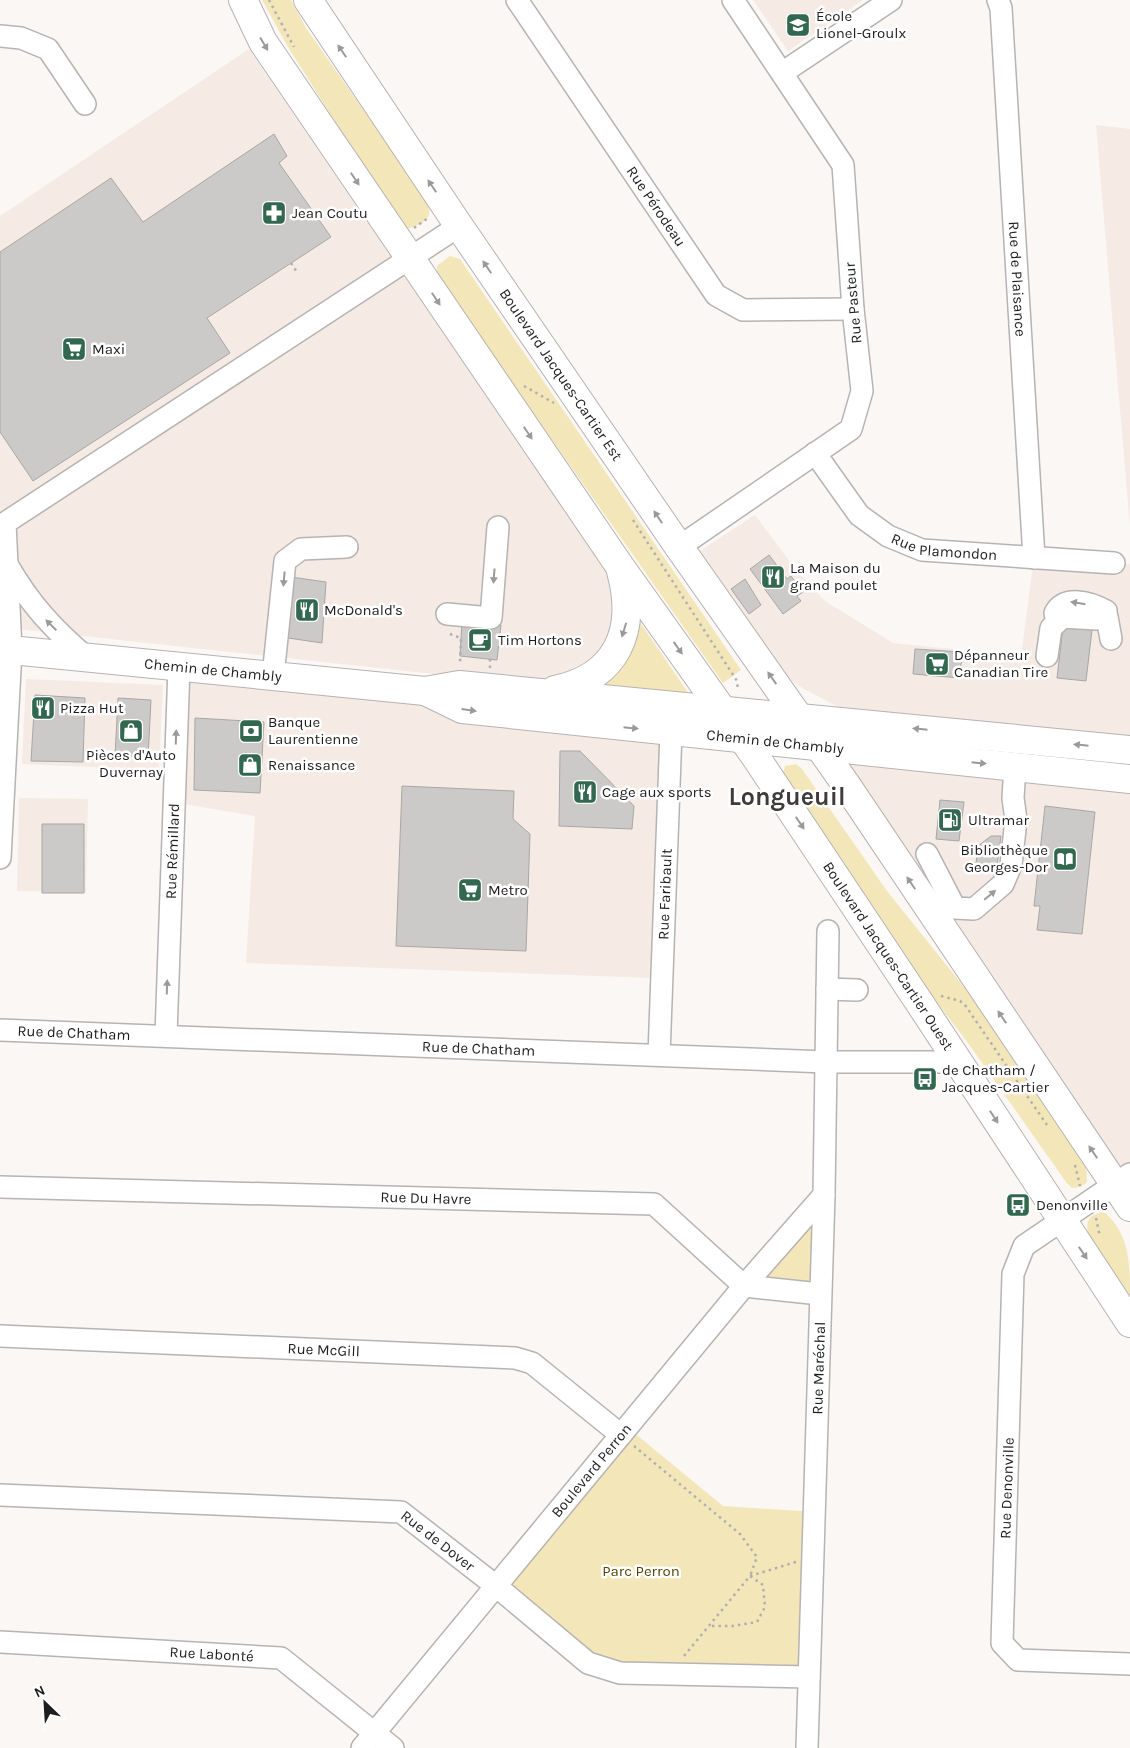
<svg xmlns="http://www.w3.org/2000/svg" width="1130" height="1748" font-family="Karla,sans-serif">
  <style>
    .built { fill: #f5eae4 }
    .green { fill: #f3e6b9 }
    .building { fill: #cccac8; stroke: #a9a7a4 }
    .lines { fill: none; stroke-linecap: round; stroke-linejoin: round }
    .minor-casing { stroke: #b6b3b2; stroke-width: 24 }
    .major-casing { stroke: #b6b3b2; stroke-width: 30 }
    .path { stroke: #b2b0af; stroke-width: 2.5; stroke-dasharray: 2.5 4; stroke-linecap: butt }
    .minor { stroke: #fff; stroke-width: 21 }
    .major { stroke: #fff; stroke-width: 28 }
    .oneway { fill: #9a9a9a }
    .labels { text-anchor: middle; dominant-baseline: central; stroke-width: 5; stroke-linejoin: round; paint-order: stroke }
    .poi-label { font-size: 15px; fill: #1f1e1e; stroke: #fff; text-anchor: start }
    .street-label { font-size: 15px; fill: #1f1e1e; stroke: #fff }
    .park-label { font-size: 15px; fill: #554507; stroke: #fff }
    .town-label { font-size: 25px; font-weight: bold; fill: #3e3b3a; stroke: #fff }
  </style>
  <rect width="100%" height="100%" fill="#faf7f5"/>
  <!-- built -->
  <path class="built" d="M753,0h110l-75,51z
    M249,49l358,524 10,23 -6,49 -36,35 -50,4 -525,-57v-411z
    M1096,125l34,4v398z
    M755,515l41,55 29,31 68,42 128,13 13,-98 96,6v186l-282,-38 -44,-23 -29,-20 -77,-117z
    M26,679l137,6 -4,85 -137,-6z
    M188,681l239,23 238,38 -11,236 -408,-15 9,-147 -71,-12z
    M849,763l281,16v395l-16,11 -267,-399z
    M19,798l69,1 -2,93 -69,-1z"/>
  <!-- green -->
  <path class="green" d="M262,0h29l15,28 121,173c1,4 3,9 2,13 -1,9 -19,15 -26,15l-115,-182z
    M450,256l10,3 281,411 -18,13 -274,-390 -12,-18v-9z
    M639,621l48,70 -4,6 -97,-8z
    M796,764l6,5 85,122 89,111 110,163 1,17 -6,5 -9,1 -6,-6 -95,-135 -61,-80 -128,-192 3,-9z
    M824,1195l-4,99 -76,-8z
    M1104,1212c26,22 26,52 26,86l-41,-61c-4,-14 -2,-23 15,-25z
    M627,1427l96,79 91,6 -5,165 -189,-4 -124,-87z"/>
  <!-- building -->
  <path class="building" d="M274,134l13,22 -8,7 52,74 -124,81 23,35 -197,128 -33,-49v-180l111,-74 32,44z
    M769,555l18,24 4,-3 12,16 -6,4 4,5 -18,13 -33,-45z
    M291,577l35,5 -4,61 -34,-5z
    M745,579l16,26 -12,9 -18,-25z
    M462,621l39,4 -4,35 -37,-4z
    M1063,627l29,3 -6,51 -29,-3z
    M915,649l47,3 -2,26 -47,-4z
    M35,695l50,3 -2,64 -52,-1z
    M118,698l33,2 -3,58 -33,-2z
    M195,718l69,4 -4,71 -66,-3z
    M560,751h20l54,55 -2,23 -73,-3z
    M402,786l112,5 -1,28 17,15 -4,117 -130,-5z
    M940,800l24,2 -5,39 -23,-2z
    M1045,806l50,6 -13,122 -45,-4 3,-24h-6z
    M42,824h42v69h-42z
    M991,836h10l-5,38 -21,-2 3,-26z"/>
  <g class="lines">
    <defs>
      <g id="minor">
        <path id="s1" d="M517,0l199,295 27,15 110,-1"/>
        <path id="s2" d="M998,0l3,8 33,550"/>
        <path d="M0,36l21,2 27,11 37,55"/>
        <path d="M782,73l109,-73"/>
        <path id="s3" d="M815,453l44,62 29,21 34,14 192,13"/>
        <path d="M679,547l172,-118 11,-38 -9,-82 -10,-144 -110,-165"/>
        <path d="M8,566c22,38 45,63 79,92"/>
        <path d="M447,614l44,4 7,-91"/>
        <path d="M1057,621l-2,-8c10,-18 35,-11 51,-2v3"/>
        <path d="M1047,656l4,-28 12,-11 33,2 11,-2 4,22"/>
        <path d="M273,676l12,-115 16,-12 46,-2"/>
        <path d="M927,854l28,54 19,1 29,-25 8,-19 5,-45 -3,-22 2,-31"/>
        <path d="M0,858l11,-208 -6,-127 454,-297"/>
        <path d="M827,989l30,1"/>
        <path id="s4" d="M0,1030l826,32h132"/>
        <path id="s5" d="M166,1035l13,-368"/>
        <path id="s6" d="M659,1055l12,-323"/>
        <path d="M1130,1174l-106,72 -11,28 -11,369 16,17 112,4"/>
        <path id="s7" d="M0,1187l654,17 90,82 76,8"/>
        <path id="s8" d="M0,1336l515,22 17,5 89,72"/>
        <path id="s9" d="M0,1495l401,17 95,74 92,77 32,10 189,4"/>
        <path id="s10" d="M0,1642l281,16 112,90"/>
        <path id="s11" d="M362,1748l382,-462 80,-91"/>
        <path id="s12" d="M807,1748l17,-553 4,-264"/>
      </g>
      <g id="major">
        <path id="s13" d="M243,0l20,42 356,523 136,191 166,249 209,318"/>
        <path id="s14" d="M308,0l151,226 220,321 168,239 283,421"/>
        <path id="s15" d="M0,649l425,42 34,-6 671,65"/>
        <path d="M555,690c63,-13 82,-60 66,-119"/>
        <path id="s16" d="M425,691l37,18 668,70"/>
      </g>
    </defs>
    <!-- minor casing -->
    <use href="#minor" class="minor-casing"/>
    <!-- major casing -->
    <use href="#major" class="major-casing"/>
    <!-- path -->
    <path class="path" d="M269,0l25,47
      M414,228l14,-10
      M291,263l6,9
      M524,386l30,17
      M633,520l104,161 1,10
      M450,634l11,4 -1,26
      M490,668v-9
      M941,996l19,5 5,4 82,120
      M1075,1165l5,21
      M1096,1218l4,19
      M634,1446l106,88 17,23 -7,19
      M750,1576l46,-14
      M684,1656l66,-80 13,9 2,22 -8,15 -25,4h-24"/>
    <!-- minor -->
    <use href="#minor" class="minor"/>
    <!-- major -->
    <use href="#major" class="major"/>
  </g>
  <!-- one-way arrows -->
  <defs><path id="oneway-solid" d="M-6-.8H1V-3.2L6.5 0L1 3.2V.8H-6Z" transform="scale(1.25)"/></defs>
  <g class="oneway">
    <use href="#oneway-solid" transform="translate(264 44) rotate(59)"/>
    <use href="#oneway-solid" transform="translate(342 51) rotate(-124)"/>
    <use href="#oneway-solid" transform="translate(355 179) rotate(56)"/>
    <use href="#oneway-solid" transform="translate(432 186) rotate(-124)"/>
    <use href="#oneway-solid" transform="translate(487 267) rotate(-124)"/>
    <use href="#oneway-solid" transform="translate(436 299) rotate(56)"/>
    <use href="#oneway-solid" transform="translate(528 433) rotate(56)"/>
    <use href="#oneway-solid" transform="translate(658 517) rotate(-124)"/>
    <use href="#oneway-solid" transform="translate(494 576) rotate(94)"/>
    <use href="#oneway-solid" transform="translate(284 579) rotate(95)"/>
    <use href="#oneway-solid" transform="translate(1078 603) rotate(-171)"/>
    <use href="#oneway-solid" transform="translate(51 625) rotate(-135)"/>
    <use href="#oneway-solid" transform="translate(624 630) rotate(107)"/>
    <use href="#oneway-solid" transform="translate(678 648) rotate(55)"/>
    <use href="#oneway-solid" transform="translate(772 678) rotate(-125)"/>
    <use href="#oneway-solid" transform="translate(469 710) rotate(8)"/>
    <use href="#oneway-solid" transform="translate(631 728) rotate(6)"/>
    <use href="#oneway-solid" transform="translate(920 729) rotate(-174)"/>
    <use href="#oneway-solid" transform="translate(176 737) rotate(-88)"/>
    <use href="#oneway-solid" transform="translate(1081 745) rotate(-174)"/>
    <use href="#oneway-solid" transform="translate(979 763) rotate(6)"/>
    <use href="#oneway-solid" transform="translate(800 823) rotate(56)"/>
    <use href="#oneway-solid" transform="translate(911 883) rotate(-124)"/>
    <use href="#oneway-solid" transform="translate(990 895) rotate(-40)"/>
    <use href="#oneway-solid" transform="translate(167 987) rotate(-88)"/>
    <use href="#oneway-solid" transform="translate(1002 1017) rotate(-124)"/>
    <use href="#oneway-solid" transform="translate(994 1117) rotate(57)"/>
    <use href="#oneway-solid" transform="translate(1093 1152) rotate(-124)"/>
    <use href="#oneway-solid" transform="translate(1083 1253) rotate(56)"/>
  </g>
  <!-- icons -->
  <defs>
    <symbol id="school-square" viewBox="-11 -11 22 22"><rect x="-9" y="-9" width="18" height="18" rx="4" fill="#31684f" stroke="#fff"/><path d="M0-5L7-2L0 1L-7-2ZM-4 1L0 2.5L4 1V4Q0 6-4 4Z" fill="#fff"/></symbol>
    <symbol id="pharmacy-square" viewBox="-11 -11 22 22"><rect x="-9" y="-9" width="18" height="18" rx="4" fill="#31684f" stroke="#fff"/><path d="M-2-6h4v4h4v4h-4v4h-4v-4h-4v-4h4Z" fill="#fff"/></symbol>
    <symbol id="supermarket-square" viewBox="-11 -11 22 22"><rect x="-9" y="-9" width="18" height="18" rx="4" fill="#31684f" stroke="#fff"/><path d="M-6-5.5h2.5l.6 2H6L4.5 2H-2.5L-4.4-4H-6ZM-1.5 3.2a1.3 1.3 0 1 0 .1 0ZM3 3.2a1.3 1.3 0 1 0 .1 0Z" fill="#fff"/></symbol>
    <symbol id="restaurant-square" viewBox="-11 -11 22 22"><rect x="-9" y="-9" width="18" height="18" rx="4" fill="#31684f" stroke="#fff"/><path d="M-5-6h1v4h1v-4h1v4h1v-4h1v5L-1.5 .5V6h-2V.5L-5-1ZM5-6V6H3V1.5H1.5Q1.5-4 5-6Z" fill="#fff"/></symbol>
    <symbol id="cafe-square" viewBox="-11 -11 22 22"><rect x="-9" y="-9" width="18" height="18" rx="4" fill="#31684f" stroke="#fff"/><path d="M-5.5-4.5H6V0H3Q3 3.5 0 3.5H-2.5Q-5.5 3.5-5.5 0ZM3-3.2v2h1.7v-2ZM-6 4.5H4V6H-6Z" fill="#fff"/></symbol>
    <symbol id="shop-square" viewBox="-11 -11 22 22"><rect x="-9" y="-9" width="18" height="18" rx="4" fill="#31684f" stroke="#fff"/><path d="M-5-2.5h2.3a2.7 3.5 0 0 1 5.4 0H5L5.5 6h-11ZM-1.5-2.5h3a1.5 2.3 0 0 0-3 0Z" fill="#fff"/></symbol>
    <symbol id="bank-square" viewBox="-11 -11 22 22"><rect x="-9" y="-9" width="18" height="18" rx="4" fill="#31684f" stroke="#fff"/><path d="M-6-4H6V4H-6ZM0-2.3a2.3 2.3 0 1 0 0 4.6a2.3 2.3 0 1 0 0-4.6Z" fill="#fff"/></symbol>
    <symbol id="fuel-square" viewBox="-11 -11 22 22"><rect x="-9" y="-9" width="18" height="18" rx="4" fill="#31684f" stroke="#fff"/><path d="M-5.5-6h7V0h2V4h1.3V-2.5L3-4.5l.8-.8L6-3V5H2.5V1h-1V6h-7ZM-4.2-4.7v3.2H.2V-4.7Z" fill="#fff"/></symbol>
    <symbol id="library-square" viewBox="-11 -11 22 22"><rect x="-9" y="-9" width="18" height="18" rx="4" fill="#31684f" stroke="#fff"/><path d="M-6-4Q-3-5.5-.7-3.5V5Q-3 3-6 4ZM6-4Q3-5.5 .7-3.5V5Q3 3 6 4Z" fill="#fff"/></symbol>
    <symbol id="bus-square" viewBox="-11 -11 22 22"><rect x="-9" y="-9" width="18" height="18" rx="4" fill="#31684f" stroke="#fff"/><path d="M-5-6H5V4H4V6H2V4H-2V6H-4V4H-5ZM-3.5-4V0h7V-4ZM-3.5 1.2v1.5H-2V1.2ZM2 1.2v1.5H3.5V1.2Z" fill="#fff"/></symbol>
  </defs>
  <g fill-rule="evenodd">
    <use href="#school-square" x="784" y="11" width="28" height="28"/>
    <use href="#pharmacy-square" x="260" y="199" width="28" height="28"/>
    <use href="#supermarket-square" x="60" y="335" width="28" height="28"/>
    <use href="#restaurant-square" x="759" y="563" width="28" height="28"/>
    <use href="#restaurant-square" x="293" y="596" width="28" height="28"/>
    <use href="#cafe-square" x="466" y="626" width="28" height="28"/>
    <use href="#supermarket-square" x="923" y="650" width="28" height="28"/>
    <use href="#restaurant-square" x="29" y="694" width="28" height="28"/>
    <use href="#shop-square" x="117" y="717" width="28" height="28"/>
    <use href="#bank-square" x="237" y="717" width="28" height="28"/>
    <use href="#shop-square" x="236" y="751" width="28" height="28"/>
    <use href="#restaurant-square" x="571" y="778" width="28" height="28"/>
    <use href="#fuel-square" x="936" y="806" width="28" height="28"/>
    <use href="#library-square" x="1051" y="845" width="28" height="28"/>
    <use href="#supermarket-square" x="456" y="876" width="28" height="28"/>
    <use href="#bus-square" x="911" y="1065" width="28" height="28"/>
    <use href="#bus-square" x="1004" y="1191" width="28" height="28"/>
  </g>
  <g class="labels">
    <!-- poi labels -->
    <g class="poi-label">
      <text x="816" y="16">École<tspan x="816" dy="17">Lionel-Groulx</tspan></text>
      <text x="292" y="213">Jean Coutu</text>
      <text x="92" y="349">Maxi</text>
      <text x="790" y="568">La Maison du<tspan x="790" dy="17">grand poulet</tspan></text>
      <text x="324" y="610">McDonald's</text>
      <text x="498" y="640">Tim Hortons</text>
      <text x="954" y="655">Dépanneur<tspan x="954" dy="17">Canadian Tire</tspan></text>
      <text x="60" y="708">Pizza Hut</text>
      <text x="268" y="722">Banque<tspan x="268" dy="17">Laurentienne</tspan></text>
      <text x="131" y="755" text-anchor="middle">Pièces d'Auto<tspan x="131" dy="17">Duvernay</tspan></text>
      <text x="268" y="765">Renaissance</text>
      <text x="602" y="792">Cage aux sports</text>
      <text x="968" y="820">Ultramar</text>
      <text x="1048" y="850" text-anchor="end">Bibliothèque<tspan x="1048" dy="17">Georges-Dor</tspan></text>
      <text x="488" y="890">Metro</text>
      <text x="942" y="1070">de Chatham /<tspan x="942" dy="17">Jacques-Cartier</tspan></text>
      <text x="1036" y="1205">Denonville</text>
    </g>
    <!-- street labels -->
    <g class="street-label">
      <text stroke="none"><textPath href="#s1" startOffset="249">Rue Pérodeau</textPath></text>
      <text stroke="none"><textPath href="#s2" startOffset="280">Rue de Plaisance</textPath></text>
      <text transform="translate(853 303) rotate(-95)">Rue Pasteur</text>
      <text stroke="none"><textPath href="#s14" startOffset="452">Boulevard Jacques-Cartier Est</textPath></text>
      <text stroke="none"><textPath href="#s3" startOffset="170">Rue Plamondon</textPath></text>
      <text stroke="none"><textPath href="#s15" startOffset="214">Chemin de Chambly</textPath></text>
      <text stroke="none"><textPath href="#s16" startOffset="356">Chemin de Chambly</textPath></text>
      <text stroke="none"><textPath href="#s5" startOffset="184">Rue Rémillard</textPath></text>
      <text stroke="none"><textPath href="#s6" startOffset="161">Rue Faribault</textPath></text>
      <text stroke="none"><textPath href="#s13" startOffset="1154">Boulevard Jacques-Cartier Ouest</textPath></text>
      <text stroke="none"><textPath href="#s4" startOffset="74">Rue de Chatham</textPath></text>
      <text stroke="none"><textPath href="#s4" startOffset="479">Rue de Chatham</textPath></text>
      <text stroke="none"><textPath href="#s7" startOffset="426">Rue Du Havre</textPath></text>
      <text stroke="none"><textPath href="#s8" startOffset="324">Rue McGill</textPath></text>
      <text stroke="none"><textPath href="#s12" startOffset="380">Rue Maréchal</textPath></text>
      <text stroke="none"><textPath href="#s11" startOffset="360">Boulevard Perron</textPath></text>
      <text transform="translate(1007 1488) rotate(-88)">Rue Denonville</text>
      <text stroke="none"><textPath href="#s9" startOffset="448">Rue de Dover</textPath></text>
      <text stroke="none"><textPath href="#s10" startOffset="212">Rue Labonté</textPath></text>
    </g>
    <!-- park labels -->
    <g class="park-label">
      <text x="641" y="1571">Parc Perron</text>
    </g>
    <!-- town labels -->
    <g class="town-label">
      <text x="787" y="796">Longueuil</text>
    </g>
  </g>
  <!-- north arrow -->
  <g transform="translate(45 1703) rotate(335)" stroke="#ffffff" stroke-width="4" paint-order="stroke">
  <path d="M0-4L9 19L0 12L-9 19Z" fill="#1f1e1e"/>
  <text y="-8" font-size="14" font-weight="bold" text-anchor="middle" fill="#1f1e1e">N</text>
  </g>
</svg>
